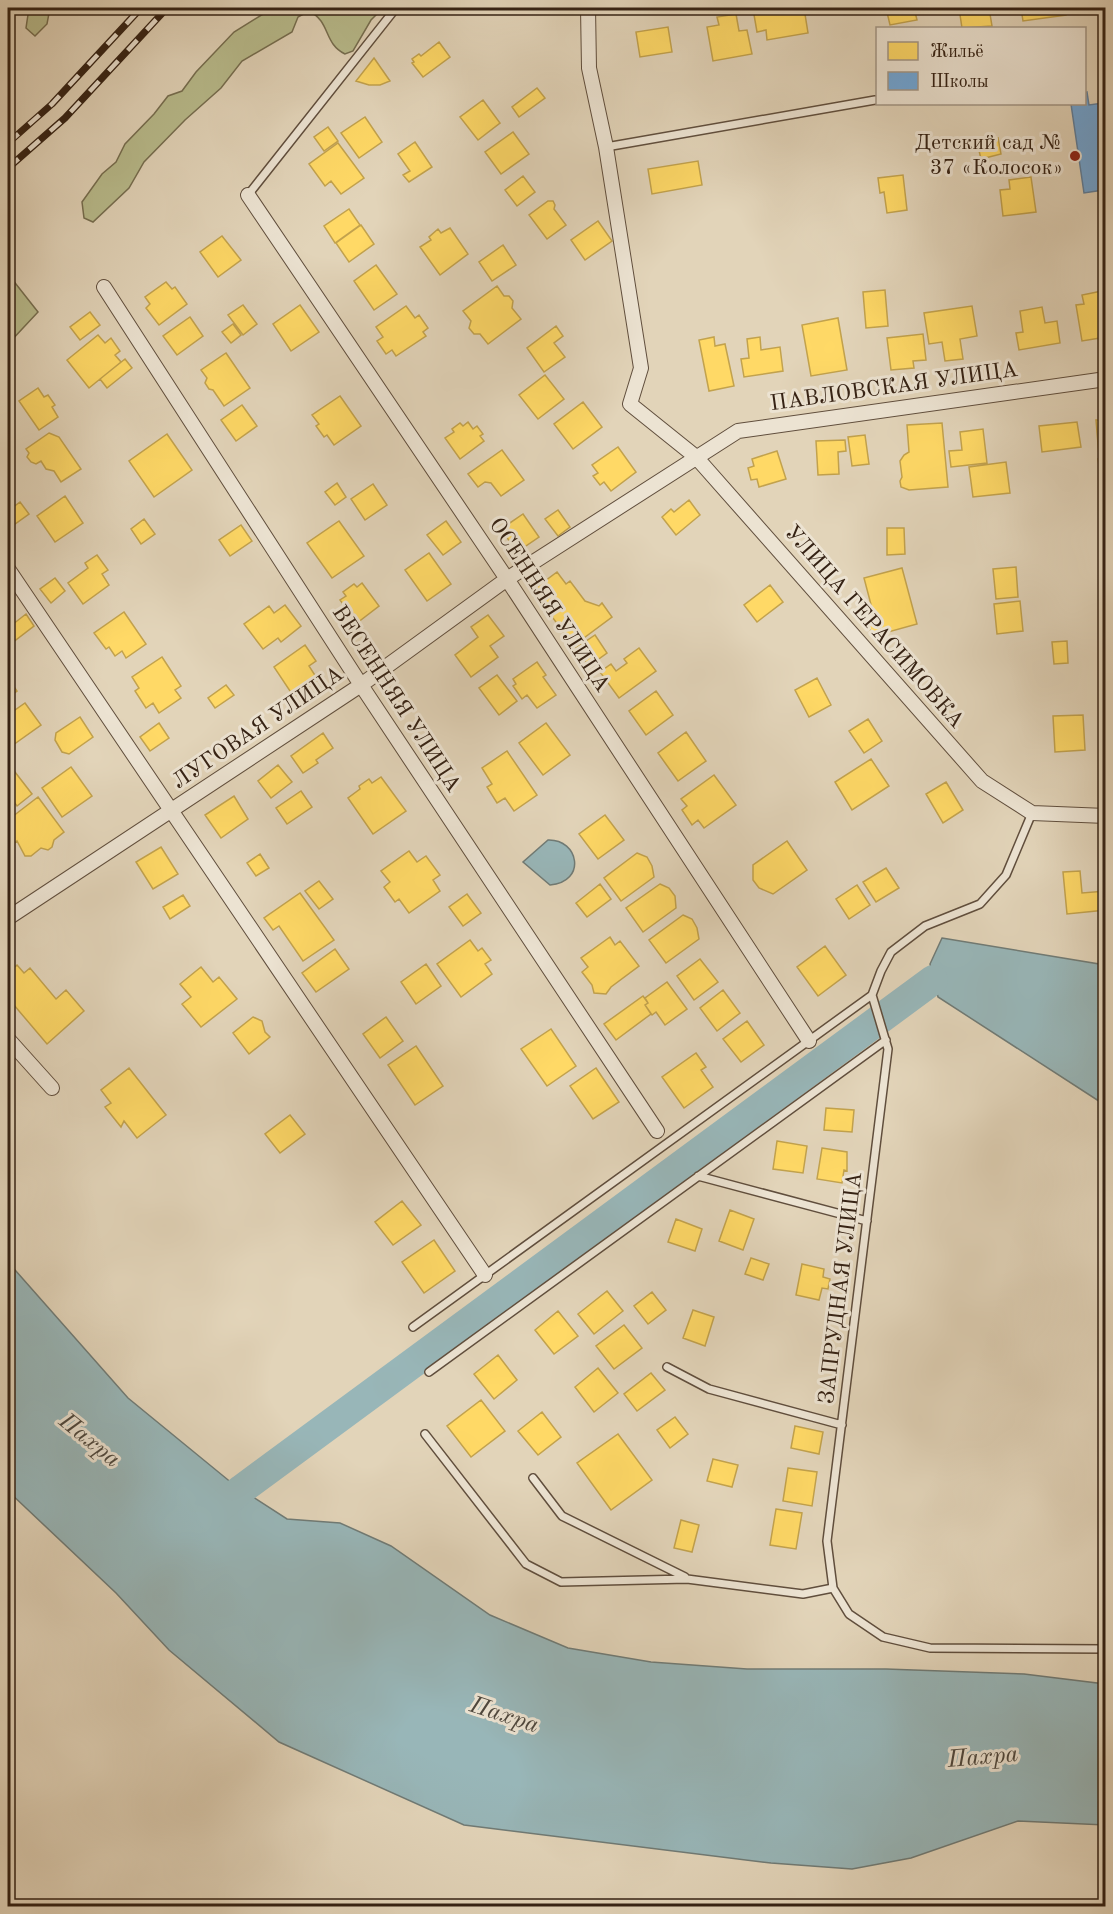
<svg xmlns="http://www.w3.org/2000/svg" width="1113" height="1914" font-family="'Old Standard TT',serif">
  <style>
    .green { fill: #b8bb8c; stroke: #766e50; stroke-width: 1.5 }
    .water { fill: #98b6b8; stroke: #707b76; stroke-width: 1.5 }
    .homes { fill: #ffd966; stroke: #c2a24d; stroke-width: 1.5 }
    .schools { fill: #6fa8dc; stroke: #5e80a0; stroke-width: 1.5 }
    .lines { fill: none; stroke-linecap: round; stroke-linejoin: round }
    .river { stroke: #98b6b8; stroke-width: 30 }
    .lane-casing { stroke: #604e3d; stroke-width: 10 }
    .street-casing { stroke: #604e3d; stroke-width: 16 }
    .lane { stroke: #ece3d2; stroke-width: 7 }
    .street { stroke: #ece3d2; stroke-width: 14 }
    .rail-casing { stroke: #352214; stroke-width: 7 }
    .rail { stroke: #ece3d2; stroke-width: 4.5; stroke-dasharray: 14; stroke-linecap: butt }
    .poi-dot { fill: #8f2418; stroke: #ece3d2; stroke-width: 2 }
    .labels { text-anchor: middle; dominant-baseline: central; stroke-width: 6; stroke-linejoin: round; paint-order: stroke }
    .poi-label { font-size: 22px; fill: #352214; stroke: #ece3d2; text-anchor: end }
    .street-label { font-size: 22px; fill: #352214; stroke: #ece3d2 }
    .water-label { font-size: 24px; font-style: italic; fill: #4e473d; stroke: #ece3d2 }
  </style>
  <rect width="100%" height="100%" fill="#e2d4b9"/>
  <filter id="stains"><feTurbulence type="fractalNoise" baseFrequency=".00333" numOctaves="4"/><feColorMatrix values="0 0 0 0 .2 0 0 0 0 .09 0 0 0 0 .02 0 0 0 .5 -.17"/></filter>
  <radialGradient id="worn" r=".72"><stop offset=".6" stop-color="#630" stop-opacity="0"/><stop offset="1" stop-color="#630" stop-opacity=".3"/></radialGradient>
  <!-- green -->
  <path class="green" d="M29,8h21l-3,16 -12,12 -9,-8z
    M273,8h110l-12,12 -18,31 -8,3c-22,-11 -14,-32 -36,-43l-11,6 -6,15 -50,29 -21,27 -36,32 -41,42 -15,26 -36,34 -9,-4 -2,-16 20,-28 14,-12 9,-18 29,-30 14,-18 14,-5 14,-19 38,-40z
    M12,279l26,33 -30,32v-64z"/>
  <!-- water -->
  <path class="water" d="M548,840c31,-1 39,42 2,45l-27,-23z
    M942,938l163,27v140l-167,-108 -8,-33z
    M8,1262l120,136 105,86 54,35 53,4 51,23 99,69 78,33 83,14 96,7h139l138,5 81,10v141l-87,-4 -107,37 -59,11 -81,-6 -307,-38 -185,-83 -110,-92 -53,-57 -108,-102z"/>
  <!-- homes -->
  <path class="homes" d="M762,8h42l4,25 -41,7 -1,-10 -9,2 -4,-23z
    M823,8h22l1,3 -22,2z
    M886,8h28l3,12 -27,5z
    M959,8h30l3,18 -30,2z
    M1021,8h44l1,7 -43,6z
    M736,14l3,17 8,-1 5,24 -39,7 -6,-34 12,-2 -2,-8z
    M668,27l4,25 -32,5 -4,-25z
    M439,42l11,15 -27,20 -11,-14 2,-1 -2,-3 7,-5 2,2z
    M374,58l16,23 -10,4h-11l-13,-4z
    M537,88l8,10 -26,19 -7,-10z
    M483,100l17,23 -22,17 -18,-23z
    M365,117l17,25 -23,16 -18,-25z
    M328,127l10,14 -14,10 -10,-14z
    M513,132l16,22 -28,20 -16,-22z
    M998,138l3,16 -20,5 -4,-17z
    M415,142l17,25 -23,15 -6,-7 7,-4 -12,-17z
    M338,143l26,35 -23,16 -10,-13 -6,5 -16,-22z
    M698,161l4,24 -50,9 -4,-25z
    M903,175l4,35 -20,3 -3,-21 -4,1 -2,-15z
    M523,176l12,16 -18,14 -12,-16z
    M1031,177l5,35 -33,4 -3,-26 10,-1 -1,-9z
    M548,201h5l2,4 -1,4 12,16 -19,14 -18,-24z
    M349,209l11,16 -25,18 -11,-17z
    M598,221l14,20 -27,19 -14,-20z
    M361,225l13,19 -25,18 -13,-19z
    M450,228l18,26 -28,21 -20,-28 11,-7 -2,-3 9,-8 3,4z
    M222,236l19,24 -23,17 -18,-25z
    M503,245l13,20 -24,16 -13,-19z
    M376,265l21,29 -23,16 -20,-29z
    M166,282l6,7 3,-2 12,17 -28,21 -13,-17 4,-4 -5,-7z
    M497,286l7,10h5l4,5 -1,7 9,11 -33,25 -8,-10h-6l-5,-6 2,-7 -8,-10z
    M885,290l3,36 -22,2 -3,-36z
    M1102,291l4,19v27l-24,4 -6,-36 8,-1 -2,-9z
    M243,305l14,19 -14,11 -15,-20z
    M300,305l19,27 -28,19 -18,-27z
    M406,306l9,12 4,-3 9,13 -5,4 3,4 -30,20 -4,-6 -6,4 -9,-13 6,-4 -7,-10z
    M972,306l5,30 -17,3 3,20 -18,2 -3,-19 -13,2 -5,-31z
    M1042,307l3,16 12,-2 3,22 -41,7 -3,-17 7,-1 -3,-21z
    M90,312l10,13 -20,15 -10,-13z
    M190,317l13,19 -26,19 -14,-19z
    M838,318l9,52 -36,6 -9,-51z
    M233,324l8,11 -10,8 -9,-11z
    M556,326l7,10 -9,7 11,14 -21,15 -17,-24z
    M923,334l3,26 -13,1 1,7 -23,2 -4,-32z
    M98,335l7,8 6,-5 9,13 -5,4 6,7 -32,26 -22,-28z
    M714,337l1,9 10,-2 9,42 -25,5 -10,-51z
    M760,337l1,13 19,-3 3,24 -39,6 -3,-18 8,-1 -2,-19z
    M226,353l24,35 -26,18 -11,-16 -4,-1 -4,-6 2,-5 -6,-8z
    M125,359l7,9 -25,20 -7,-9z
    M545,375l19,24 -26,20 -19,-24z
    M38,388l6,9 4,-2 7,10 -3,2 6,10 -19,13 -20,-29z
    M340,396l21,30 -27,19 -7,-10 -3,2 -8,-11 3,-2 -7,-9z
    M583,402l19,25 -29,22 -19,-25z
    M242,405l15,21 -21,15 -15,-21z
    M1096,420h10v35l-7,1z
    M468,422l5,7 4,-3 6,8 -3,2 4,5 -24,18 -15,-21 9,-6 -2,-3 8,-6 3,3z
    M1077,422l4,25 -39,5 -3,-26z
    M942,423l6,64 -39,3 -8,-3 -1,-6 2,-4 -2,-16 4,-6 5,-3 -2,-27z
    M983,429l4,34 -36,4 -2,-16 13,-1 -2,-18z
    M49,433l10,4 22,32 -20,13 -7,-11 -8,-2 -5,-8 -5,3 -5,-2 -4,-5 2,-4 -3,-4z
    M167,434l25,36 -38,27 -25,-36z
    M865,435l4,29 -17,2 -4,-29z
    M845,440l1,11 -8,1 1,22 -21,1 -2,-34z
    M618,447l18,25 -25,19 -7,-9 -4,3 -7,-9 5,-3 -6,-8z
    M502,450l22,30 -23,16 -10,-13 -6,-1 -7,5 -10,-13z
    M777,451l9,28 -27,8 -2,-8 -6,1 -3,-12 6,-2 -2,-7z
    M1106,458v23h-5l-3,-22z
    M1006,462l4,31 -37,4 -4,-30z
    M337,483l9,14 -11,8 -10,-13z
    M373,484l14,21 -22,15 -14,-21z
    M65,496l18,27 -28,19 -18,-26z
    M689,500l11,15 -24,20 -14,-18 9,-8 3,3z
    M20,502l9,12 -21,15v-18z
    M558,510l12,17 -12,9 -13,-17z
    M523,514l16,23 -22,15 -16,-23z
    M144,519l11,15 -14,10 -10,-15z
    M339,521l25,35 -32,22 -25,-35z
    M446,521l15,21 -18,13 -16,-20z
    M241,525l11,16 -22,15 -11,-16z
    M887,528h17l1,26 -18,1z
    M429,553l22,31 -24,17 -22,-31z
    M97,555l11,15 -6,4 7,11 -26,19 -15,-21 20,-15 -3,-5z
    M1016,567l2,30 -22,2 -3,-30z
    M902,568l15,56 -43,12 -11,-17 11,-3 -10,-38z
    M557,572l9,12 4,-3 15,20 14,5 3,-3 10,14 -39,29 -40,-56z
    M55,578l10,13 -14,12 -11,-14z
    M362,583l17,23 -22,17 -17,-23 6,-4 -3,-4 11,-8 3,3z
    M770,585l13,17 -26,20 -13,-17z
    M1020,601l3,30 -26,3 -3,-30z
    M285,605l16,21 -20,16 -3,-4 -15,11 -19,-25 25,-18 5,7z
    M124,612l22,32 -20,14 -4,-7 -7,5 -6,-9 -3,2 -12,-16z
    M26,614l8,12 -26,20v-18z
    M488,615l16,21 -14,10 8,11 -27,20 -16,-22 23,-18 -7,-10z
    M595,635l12,18 -18,13 -13,-18z
    M1067,641l1,22 -14,1 -2,-22z
    M305,645l11,16 -7,5 9,14 -24,17 -20,-30z
    M639,648l17,23 -37,27 -19,-26 11,-8 5,7 11,-8 -3,-4z
    M162,657l19,29 -6,4 6,8 -22,15 -6,-10 -7,5 -11,-17 4,-3 -7,-11z
    M537,662l9,13 -3,2 13,18 -19,13 -10,-13 -5,4 -9,-13 3,-2 -3,-5z
    M497,675l20,26 -18,14 -20,-27z
    M8,678l9,13 -9,7z
    M817,678l14,27 -22,12 -14,-27z
    M226,685l8,10 -19,13 -7,-10z
    M656,691l17,24 -27,20 -17,-24z
    M25,703l16,22 -28,20 -5,-7v-23z
    M1083,715l2,35 -30,2 -2,-36z
    M80,717l13,20 -24,17 -7,-2 -7,-12 1,-7z
    M868,719l14,22 -18,12 -15,-22z
    M159,723l10,15 -19,13 -10,-14z
    M546,723l24,32 -27,20 -24,-32z
    M686,732l20,29 -28,20 -20,-28z
    M323,733l10,15 -17,12 2,3 -15,10 -12,-17z
    M507,751l30,44 -23,16 -9,-13 -8,5 -10,-16 5,-3 -10,-16z
    M871,759l18,27 -37,24 -17,-28z
    M8,763l24,31 -15,12 -9,-12z
    M278,765l14,17 -21,16 -13,-17z
    M71,767l21,29 -30,21 -20,-29z
    M714,775l22,30 -32,23 -6,-8 -6,5 -10,-15 5,-4 -6,-7z
    M381,777l25,34 -33,23 -25,-36 12,-9 -1,-3 10,-7 3,4z
    M946,782l17,28 -20,13 -17,-29z
    M301,791l11,16 -25,17 -11,-16z
    M234,796l14,23 -27,19 -16,-23z
    M38,797l26,35 -10,8 -2,7 -4,3 -7,-2 -10,8h-6l-8,-15 -9,8v-29z
    M605,815l19,25 -26,19 -19,-25z
    M787,841l20,29 -34,24 -14,-6 -6,-8v-15z
    M161,847l17,27 -25,15 -17,-27z
    M409,851l8,11 9,-6 14,19 -7,5 7,11 -31,22 -10,-14 -4,3 -11,-15 6,-5 -9,-11z
    M637,853l10,4 5,9 2,11 -33,24 -17,-23z
    M260,854l9,14 -13,8 -9,-13z
    M886,868l13,20 -23,14 -13,-20z
    M1080,871l2,22 24,-2v19l-39,4 -4,-42z
    M319,881l14,18 -14,10 -14,-18z
    M600,884l11,15 -24,18 -11,-14z
    M660,884l9,4 6,8 1,12 -33,24 -17,-24z
    M857,885l13,20 -21,14 -13,-20z
    M300,893l34,47 -31,21 -24,-35 -6,4 -9,-12z
    M467,894l14,19 -18,13 -14,-19z
    M183,895l7,11 -20,13 -7,-12z
    M683,915l9,4 5,9 2,11 -33,24 -17,-23z
    M610,937l5,8 5,-4 19,25 -28,21 -5,7 -12,-1 -2,-8 -10,-13 6,-5 -7,-9z
    M470,940l8,11 4,-3 9,12 -6,4 7,10 -31,23 -24,-33z
    M825,946l21,29 -28,21 -21,-29z
    M335,949l14,20 -33,23 -14,-19z
    M700,959l18,23 -24,18 -17,-24z
    M426,964l15,22 -25,18 -15,-22z
    M17,965l7,8 6,-5 26,31 10,-9 18,21 -37,33 -39,-46v-25z
    M201,967l12,15 6,-5 18,22 -36,28 -19,-23 9,-7 -11,-13z
    M667,982l20,27 -22,16 -9,-13 -4,3 -7,-10 3,-2 -3,-5z
    M723,990l17,23 -23,18 -17,-23z
    M643,996l5,7 -3,2 6,9 -35,26 -12,-16z
    M253,1017l9,4 3,11 5,5 -21,17 -16,-21z
    M386,1017l17,24 -23,17 -17,-24z
    M747,1021l17,24 -23,17 -18,-23z
    M551,1029l25,37 -29,20 -26,-37z
    M416,1046l27,40 -28,19 -27,-40z
    M696,1053l10,14 -5,3 12,17 -29,21 -22,-31z
    M129,1068l37,47 -29,23 -13,-17 -3,6 -16,-20 6,-4 -10,-13z
    M596,1068l23,34 -26,17 -23,-33z
    M826,1108l28,2 -2,22 -28,-2z
    M290,1115l15,19 -25,19 -15,-19z
    M777,1141l30,5 -4,27 -30,-4z
    M822,1148l25,4v19l-3,-1 -2,13 -25,-4z
    M402,1201l19,24 -28,20 -18,-23z
    M730,1210l24,9 -11,31 -24,-9z
    M676,1219l26,10 -7,22 -27,-9z
    M434,1240l21,31 -31,22 -22,-31z
    M751,1258l18,6 -6,16 -18,-6z
    M802,1264l22,5 -1,8 7,2 -2,10 -6,-1 -3,12 -23,-5z
    M607,1291l16,20 -29,23 -16,-20z
    M652,1292l14,18 -18,14 -14,-18z
    M693,1310l21,7 -9,29 -22,-8z
    M558,1311l20,25 -24,18 -19,-24z
    M624,1325l18,23 -28,21 -18,-23z
    M498,1355l19,25 -23,19 -20,-25z
    M598,1368l20,25 -24,19 -19,-25z
    M651,1373l14,17 -28,21 -13,-17z
    M481,1400l24,31 -34,26 -24,-31z
    M542,1412l19,25 -23,18 -20,-24z
    M675,1417l13,17 -18,14 -13,-18z
    M795,1426l28,6 -4,22 -28,-6z
    M618,1434l34,46 -41,30 -34,-47z
    M713,1459l25,6 -6,22 -25,-6z
    M788,1468l29,4 -5,34 -29,-5z
    M776,1509l26,4 -6,36 -26,-4z
    M681,1520l18,5 -7,27 -18,-4z"/>
  <!-- schools -->
  <path class="schools" d="M1087,92l2,13 14,-2 3,20v51l-5,1 2,15 -19,3 -13,-89h13v-11z"/>
  <g class="lines">
    <!-- river -->
    <path class="river" d="M210,1515l32,-26 691,-509"/>
    <defs>
      <path id="lane" d="M606,147l269,-47
        M248,195l148,-187
        M872,995l16,54 -61,492 6,47 16,26 34,23 47,11 176,1
        M698,1176l169,45
        M413,1327l459,-332 9,-24 10,-19 34,-26 55,-22 26,-29 26,-62
        M667,1367l42,22 133,36
        M429,1372l457,-332
        M425,1434l101,130 35,18 126,-3 116,15 30,-6
        M533,1478l29,38 123,61"/>
      <path id="street" d="M588,8l1,60 17,79 35,221 -11,36 66,53 286,324 50,32 74,3
        M248,195l259,384 302,462
        M104,287l257,398 296,446
        M8,569l477,706
        M8,918l353,-233 146,-106 231,-148 368,-52
        M8,1039l44,49"/>
    </defs>
    <!-- lane casing -->
    <use href="#lane" class="lane-casing"/>
    <!-- street casing -->
    <use href="#street" class="street-casing"/>
    <!-- lane -->
    <use href="#lane" class="lane"/>
    <!-- street -->
    <use href="#street" class="street"/>
    <defs>
      <path id="rail" d="M8,143l44,-39 89,-96
        M8,168l57,-50 102,-110"/>
    </defs>
    <!-- rail casing -->
    <use href="#rail" class="rail-casing"/>
    <!-- rail -->
    <use href="#rail" class="rail"/>
  </g>
  <!-- markers -->
  <circle class="poi-dot" cx="1075" cy="156" r="6"/>
  <g class="labels">
    <!-- poi labels -->
    <g class="poi-label">
      <text x="1063" y="143">Детский сад №<tspan x="1063" dy="25">37 «Колосок»</tspan></text>
    </g>
    <!-- street labels -->
    <g class="street-label">
      <text transform="translate(894 387) rotate(-8)">ПАВЛОВСКАЯ УЛИЦА</text>
      <text transform="translate(549 605) rotate(57)">ОСЕННЯЯ УЛИЦА</text>
      <text transform="translate(874 627) rotate(49)">УЛИЦА ГЕРАСИМОВКА</text>
      <text transform="translate(396 699) rotate(57)">ВЕСЕННЯЯ УЛИЦА</text>
      <text transform="translate(258 728) rotate(-34)">ЛУГОВАЯ УЛИЦА</text>
      <text transform="translate(841 1288) rotate(-83)">ЗАПРУДНАЯ УЛИЦА</text>
    </g>
    <!-- water labels -->
    <g class="water-label">
      <text transform="translate(89 1441) rotate(39)">Пахра</text>
      <text transform="translate(504 1716) rotate(18)">Пахра</text>
      <text transform="translate(983 1758) rotate(-5)">Пахра</text>
    </g>
  </g>
  <!-- margin -->
  <rect width="1113" height="1914" fill="none" stroke="#e2d4b9" stroke-width="30"/>
  <rect x="9" y="9" width="1095" height="1896" fill="none" stroke="#352214" stroke-width="3"/>
  <rect x="15" y="15" width="1083" height="1884" fill="none" stroke="#352214" stroke-width="1.5"/>
  <!-- legend -->
  <rect x="876" y="27" width="210" height="78" fill="#ece3d2" stroke="#a39686" stroke-width="1.5"/>
  <rect x="888" y="42" width="30" height="18" fill="#ffd966" stroke="#a39686" stroke-width="1.5"/>
  <text x="930" y="57" font-size="18" fill="#352214">Жильё</text>
  <rect x="888" y="72" width="30" height="18" fill="#6fa8dc" stroke="#a39686" stroke-width="1.5"/>
  <text x="930" y="87" font-size="18" fill="#352214">Школы</text>
  <rect width="100%" height="100%" filter="url(#stains)"/>
  <rect width="100%" height="100%" fill="url(#worn)"/>
</svg>
